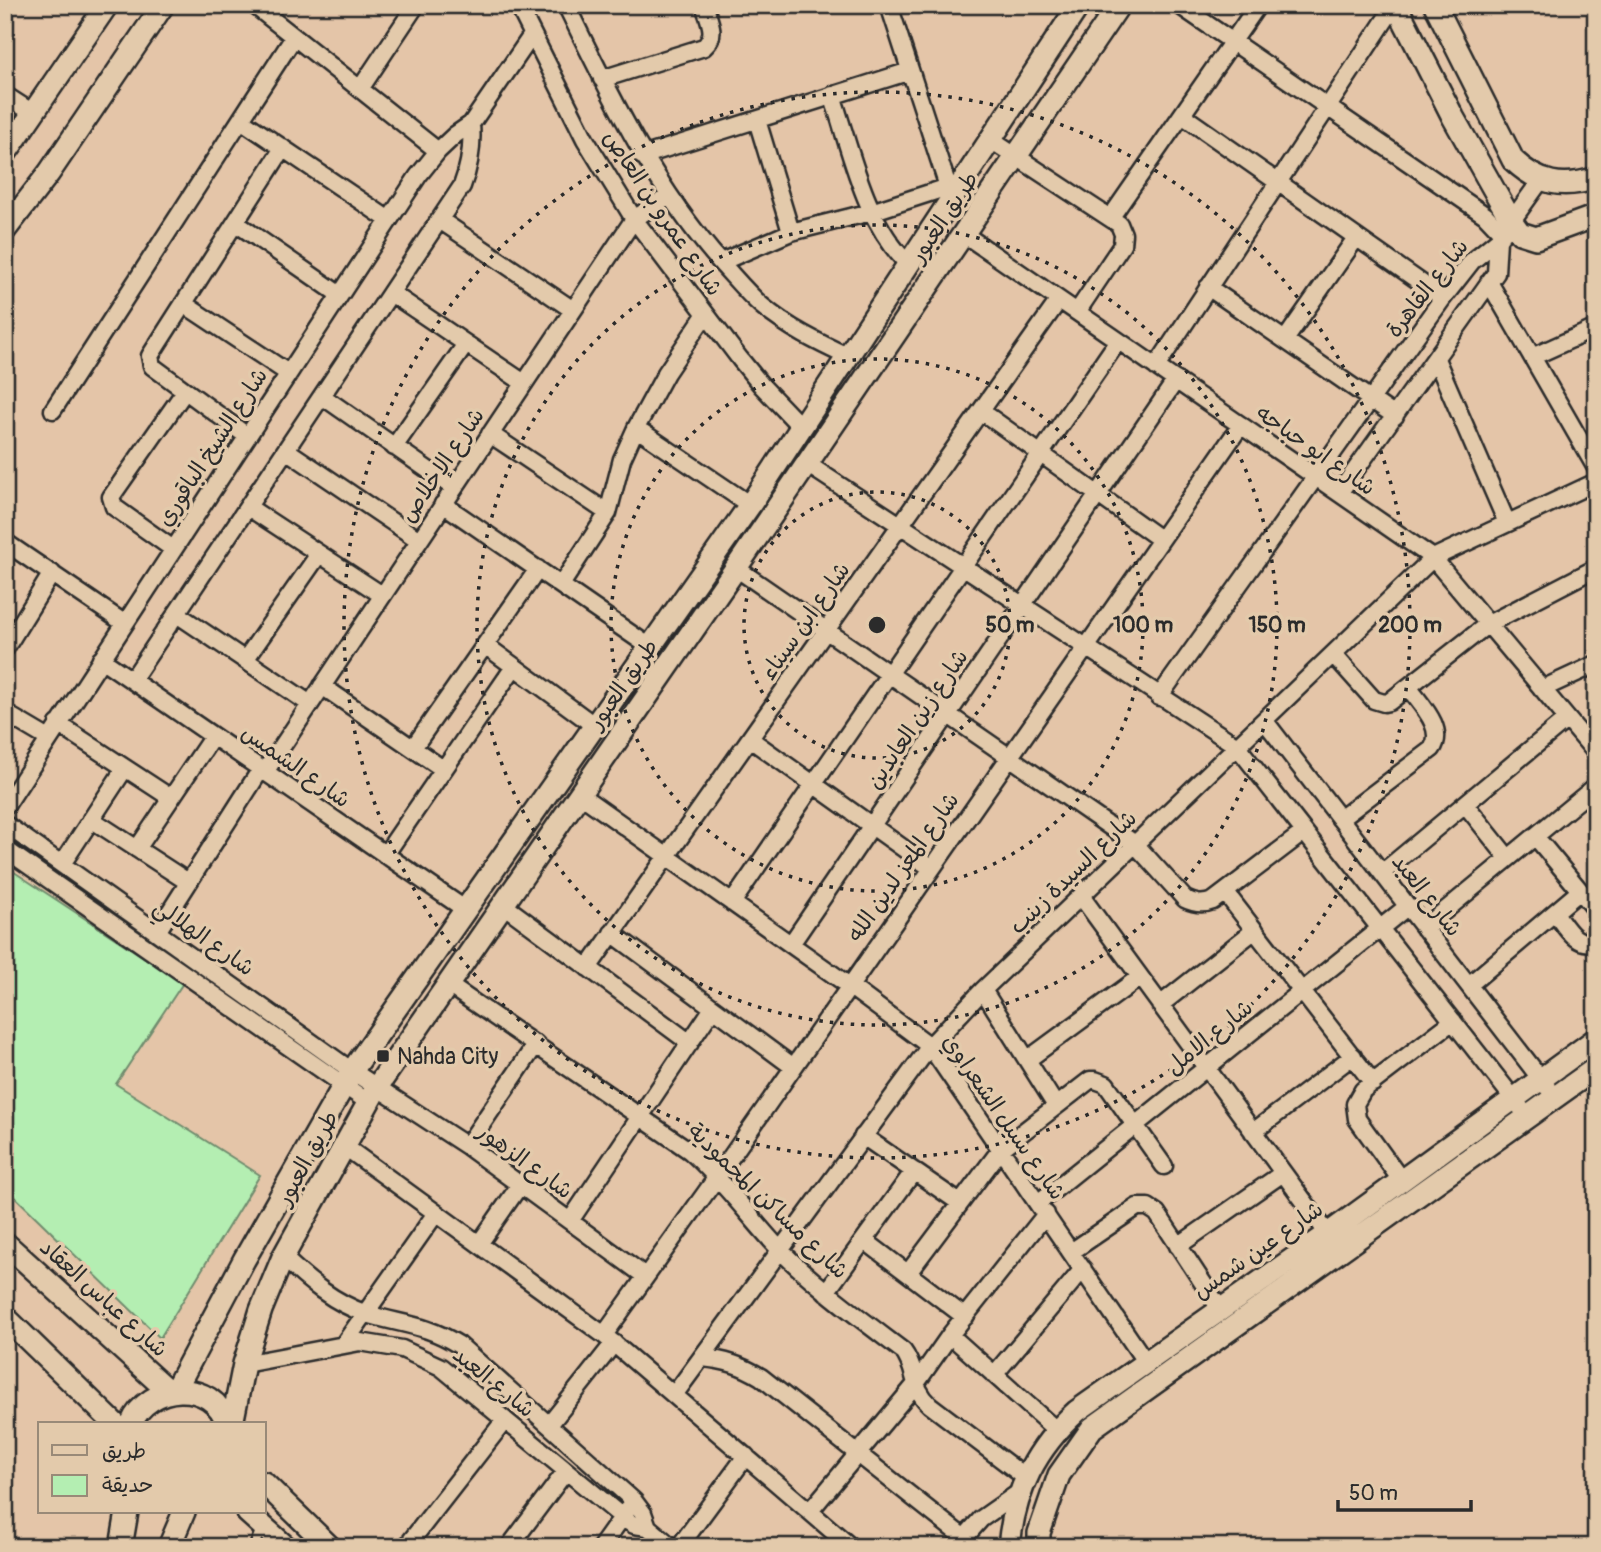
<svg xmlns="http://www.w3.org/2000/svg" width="1601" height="1552" font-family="Pangolin,'Playpen Sans Arabic',sans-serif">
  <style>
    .green { fill: #b4eeb2; stroke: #708c6e; stroke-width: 2 }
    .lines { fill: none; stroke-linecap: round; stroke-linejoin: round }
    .lane-casing { stroke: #2b2b2b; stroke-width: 13 }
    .street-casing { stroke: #2b2b2b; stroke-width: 21 }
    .secondary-casing { stroke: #2b2b2b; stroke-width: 26 }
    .lane { stroke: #e3caab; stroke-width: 8 }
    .street { stroke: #e3caab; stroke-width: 16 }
    .secondary { stroke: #e3caab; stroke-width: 21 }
    .ring { fill: none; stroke: #2b2b2b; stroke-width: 3.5; stroke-dasharray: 3.5 7 }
    .poi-dot { fill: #2b2b2b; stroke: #e3caab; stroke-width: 2.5 }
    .labels { text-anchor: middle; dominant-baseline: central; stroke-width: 7; stroke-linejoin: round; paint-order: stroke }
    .street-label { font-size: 23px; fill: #2b2b2b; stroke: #e3caab }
    .poi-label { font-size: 23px; fill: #2b2b2b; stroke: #e3caab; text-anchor: start }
    .centre { fill: #2b2b2b; stroke: #e3caab; stroke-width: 3.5 }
    .ring-label { font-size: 21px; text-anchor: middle; font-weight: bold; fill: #2b2b2b; stroke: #e3caab; stroke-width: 7; stroke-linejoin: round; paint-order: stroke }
  </style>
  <rect width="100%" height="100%" fill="#e4c5a8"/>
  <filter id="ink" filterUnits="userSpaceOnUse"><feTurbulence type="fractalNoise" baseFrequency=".0143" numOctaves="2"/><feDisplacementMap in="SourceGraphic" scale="14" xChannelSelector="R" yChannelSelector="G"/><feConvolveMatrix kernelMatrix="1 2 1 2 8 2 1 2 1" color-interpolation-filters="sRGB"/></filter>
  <g filter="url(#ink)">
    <!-- green -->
    <path class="green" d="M5,866l178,117 -67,101 144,91 -100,163 -155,-151z"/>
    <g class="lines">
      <defs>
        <path id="lane" d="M254,1547l7,-19"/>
        <path id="street" d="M254,5l184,146
          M518,5l67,134 49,80 106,140 22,27 39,41
          M566,5c45,92 88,182 156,259 13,14 25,29 40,42 26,22 57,37 87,51
          M889,5l62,191
          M1179,5l306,210 18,19
          M602,79l102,-32c14,-12 5,-27 0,-42
          M360,89l56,-84
          M5,95l28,18
          M832,95c20,59 32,126 77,170
          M1182,115l261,183
          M241,120l148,100
          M757,120l34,112
          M991,140l128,84 4,10 -1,11 -45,67
          M642,156l268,-85
          M1111,217l147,-212
          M440,220l133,90
          M236,223l104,72
          M964,234l469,324 163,195
          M721,262l70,-30 80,-20 77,-25
          M1489,282l107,186
          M1208,287l187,129
          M391,293l133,90
          M184,304l104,69
          M1285,340l71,-102
          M1532,357l64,-29
          M1436,359l71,164
          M1156,367l239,-362
          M322,396l132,92
          M53,410l241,-373
          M981,411l179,128
          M636,428l114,77
          M490,434l118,79
          M247,436l-95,-70 -2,-10 133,-208
          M394,447l72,-103
          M286,450l133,90
          M807,464l430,282 283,361
          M1339,493l157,-220 2,-33
          M443,504l207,143
          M248,507l134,88
          M5,542l119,81
          M173,549l-59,-42 -3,-10 74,-106
          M736,568l399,276 50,55c10,5 18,6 28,2l91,-69
          M561,585l47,-72 14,-54 14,-31 30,-55 39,-58
          M177,614l133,90
          M485,645l110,81
          M5,649l47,-76
          M1333,654l41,46 10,3 5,-1 99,-78 108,-56
          M101,659l365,251
          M245,660l74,-106
          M132,680l330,-494c8,-21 11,-39 9,-62
          M322,686l121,83
          M1542,689l54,-25
          M1159,697l284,-399 29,-37 26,-21 43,-60
          M5,713l44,26
          M1264,720l283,367
          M58,724l113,74
          M750,739l181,129
          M413,748l125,-179
          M265,772l369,-553 35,-23
          M579,794l269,191 82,61 215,315
          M1465,804l43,54
          M5,807l413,-631 20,-25 17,-16 16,-11 61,-89
          M91,819l97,63
          M1340,819l92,-70c14,-20 -11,-44 -23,-61
          M5,824l347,247 115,75 178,130
          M1535,836l61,74
          M5,849l363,253
          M137,849l76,-113
          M385,855l129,-188
          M62,864l63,-96
          M1382,873l185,-154
          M1225,892l148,191
          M1081,896l247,338
          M732,903l386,-562
          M502,904l188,139
          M1555,913c10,13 22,37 41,27
          M1424,928l172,-142
          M157,932l104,-163
          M612,933l180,133
          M791,944l385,-564
          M588,968l471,-668
          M447,984l243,167c34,30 60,67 91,100 37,37 80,68 122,100 15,20 7,35 27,54l96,73
          M1469,985l111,-94
          M983,990l73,116
          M1160,1005l95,-75
          M1027,1060l113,-83
          M1253,1132l100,-76
          M863,1136l97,67
          M344,1146l260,189 247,212
          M467,1146l69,-102
          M1401,1180l-44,-61 -2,-15 8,-14 90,-69
          M1038,1203l370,-297
          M570,1221l143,-213
          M864,1240l101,77
          M479,1244l41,-59
          M1178,1246l105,-73
          M1071,1252l66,-45h11l9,6 63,96
          M283,1257c25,24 51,46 84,57 36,11 58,10 92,31l175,156 9,12 5,14 24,20
          M908,1273l93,-124 89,-69h5l11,4 58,82
          M826,1292l88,-121
          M604,1335l113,-158 524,-752
          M950,1335l106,95
          M343,1345l93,-132
          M702,1358c23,2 39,7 59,19l202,160
          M244,1364l116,-22 42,7 39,18 186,154 7,4 14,2
          M994,1375l89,-106
          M674,1395l256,-349 53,-56 450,-432 163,-76
          M549,1425l65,-82
          M810,1511l105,-126 35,-50 96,-121
          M406,1547l99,-127
          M509,1547l57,-76
          M601,1547l27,-38
          M679,1547l67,-91
          M956,1547l25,-28 40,-28"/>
        <path id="secondary" d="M1396,5l57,112 59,105 8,11 16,5 60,-22
          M1435,5l78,155c25,24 50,29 83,18
          M5,154l102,-149
          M5,230l44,-57 114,-168
          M5,1243l163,148
          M5,1317l110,107
          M175,1390l69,-130 108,-189 398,-566 329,-500
          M131,1424c17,-41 82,-47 96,0
          M232,1424l12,-60 17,-54 22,-53 94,-170 359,-519 383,-563
          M264,1483l66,64
          M247,1512l39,35
          M121,1547l6,-35
          M169,1547l15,-35
          M1009,1547c5,-56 27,-99 68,-136l251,-177 268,-195
          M1039,1547v-14l20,-58 33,-47 504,-360"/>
      </defs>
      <!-- lane casing -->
      <use href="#lane" class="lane-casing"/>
      <!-- street casing -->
      <use href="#street" class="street-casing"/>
      <!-- secondary casing -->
      <use href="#secondary" class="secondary-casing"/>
      <!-- lane -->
      <use href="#lane" class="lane"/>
      <!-- street -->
      <use href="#street" class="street"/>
      <!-- secondary -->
      <use href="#secondary" class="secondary"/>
    </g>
  </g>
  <!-- distance rings -->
  <g class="ring">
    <circle cx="877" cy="625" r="133"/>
    <circle cx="877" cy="625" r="266"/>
    <circle cx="877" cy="625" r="400"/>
    <circle cx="877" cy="625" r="533"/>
  </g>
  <!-- markers -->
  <rect class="poi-dot" x="376" y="1049" width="14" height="14" rx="3.5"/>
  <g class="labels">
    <!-- street labels -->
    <g class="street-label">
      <text transform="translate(663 213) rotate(56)">شارع عمرو بن العاص</text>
      <text transform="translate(944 217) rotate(-56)">طريق العبور</text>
      <text transform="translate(1427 288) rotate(-52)">شارع القاهرة</text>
      <text transform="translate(212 447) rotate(-57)">شارع الشيخ الباقوري</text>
      <text transform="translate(1316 450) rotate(35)">شارع ابو حباجه</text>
      <text transform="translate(442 465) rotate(-56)">شارع الإخلاص</text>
      <text transform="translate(805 621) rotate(-55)">شارع ابن سيناء</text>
      <text transform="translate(623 684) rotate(-55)">طريق العبور</text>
      <text transform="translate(917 719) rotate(-56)">شارع زين العابدين</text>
      <text transform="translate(296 766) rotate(35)">شارع الشمس</text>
      <text transform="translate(903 867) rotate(-55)">شارع المعز لدين الله</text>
      <text transform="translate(1073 872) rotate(-44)">شارع السيدة زينب</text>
      <text transform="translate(1427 895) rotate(52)">شارع العبد</text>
      <text transform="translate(204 937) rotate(35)">شارع الهلالي</text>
      <text transform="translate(1209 1037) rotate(-39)">شارع الامل</text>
      <text transform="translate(1004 1117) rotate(55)">شارع سبيل الشعراوي</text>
      <text transform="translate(307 1158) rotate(-61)">طريق العبور</text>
      <text transform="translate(525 1161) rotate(36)">شارع الزهور</text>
      <text transform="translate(768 1201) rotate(44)">شارع مساكن المحمودية</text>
      <text transform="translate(1258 1250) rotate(-35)">شارع عين شمس</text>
      <text transform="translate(104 1298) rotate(42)">شارع عباس العقاد</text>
      <text transform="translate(494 1382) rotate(39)">شارع العبد</text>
    </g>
    <!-- poi labels -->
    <g class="poi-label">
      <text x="397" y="1056">Nahda City</text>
    </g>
  </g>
  <circle cx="877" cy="625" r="10" class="centre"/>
  <g class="ring-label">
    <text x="1010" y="632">50 m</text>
    <text x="1143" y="632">100 m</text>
    <text x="1277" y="632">150 m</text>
    <text x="1410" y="632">200 m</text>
  </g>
  <!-- margin -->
  <rect width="1601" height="1552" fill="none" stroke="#e3caab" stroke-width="28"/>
  <rect x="14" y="14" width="1573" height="1524" fill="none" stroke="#2b2b2b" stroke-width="2.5" filter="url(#ink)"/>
  <!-- legend -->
  <rect x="38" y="1422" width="228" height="91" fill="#e3caab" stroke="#998a78" stroke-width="2"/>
  <rect x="52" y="1445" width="35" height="10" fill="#e3caab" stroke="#998a78" stroke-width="2"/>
  <text x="102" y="1458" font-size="21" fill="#2b2b2b">طريق</text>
  <rect x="52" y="1475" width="35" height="21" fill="#b4eeb2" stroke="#998a78" stroke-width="2"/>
  <text x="102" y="1492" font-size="21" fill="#2b2b2b">حديقة</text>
  <!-- scale -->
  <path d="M1338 1500v10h133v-10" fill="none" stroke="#2b2b2b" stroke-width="3.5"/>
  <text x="1349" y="1500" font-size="21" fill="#2b2b2b" stroke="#e3caab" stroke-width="5" paint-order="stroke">50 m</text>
</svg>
